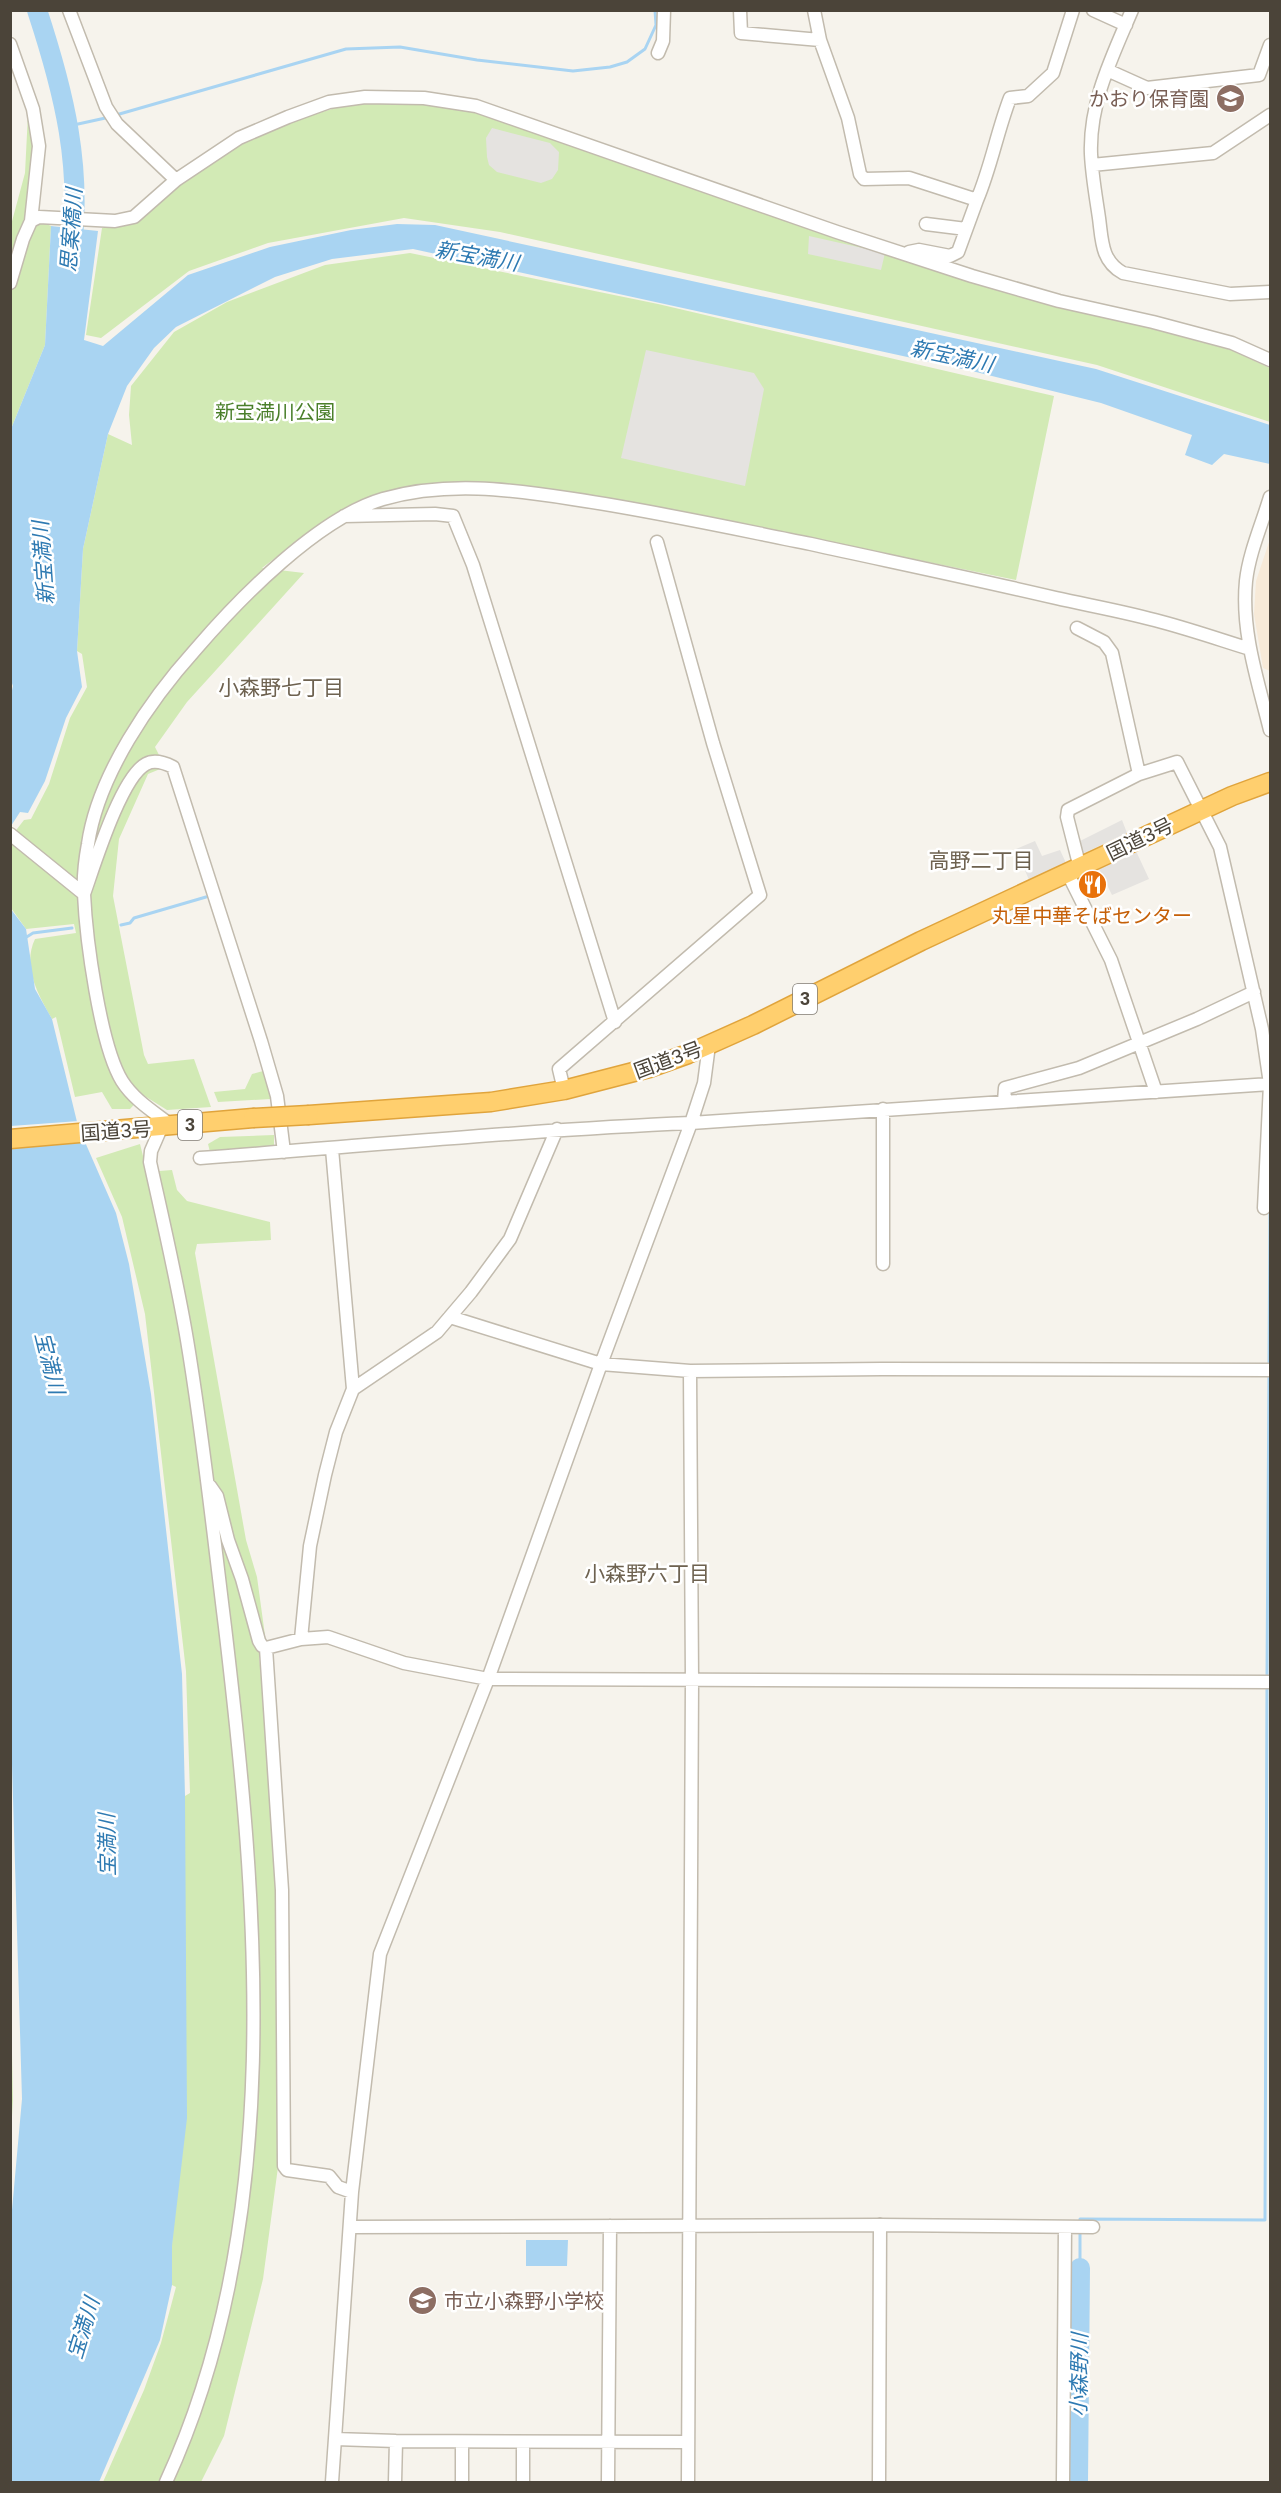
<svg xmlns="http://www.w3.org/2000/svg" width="1281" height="2493" font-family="Arial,'Noto Sans JP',sans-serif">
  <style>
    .commercial { fill: #f7ead8 }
    .green { fill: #d2eab5 }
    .parking { fill: #e5e3e0 }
    .water { fill: #a9d4f2 }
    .pier { fill: #f6f3ec }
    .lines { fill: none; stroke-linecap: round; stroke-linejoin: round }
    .stream { stroke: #a9d4f2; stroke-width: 3 }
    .river { stroke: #a9d4f2; stroke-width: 20 }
    .minor-casing { stroke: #c2bbae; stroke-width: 15 }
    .highway-casing { stroke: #e0a43c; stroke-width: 21 }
    .minor { stroke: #fff; stroke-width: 12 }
    .highway { stroke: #ffcf6e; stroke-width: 18 }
    .highway-bridge-casing { stroke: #e0a43c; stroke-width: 21; stroke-linecap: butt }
    .highway-bridge { stroke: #ffcf6e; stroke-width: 18 }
    .labels { text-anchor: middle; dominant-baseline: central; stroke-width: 5; stroke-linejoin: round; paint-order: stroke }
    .shield { fill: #fff; stroke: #817c74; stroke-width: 1.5 }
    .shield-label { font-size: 18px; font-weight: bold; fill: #4b4439 }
    .education-label { font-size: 20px; fill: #785e54; stroke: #fff; text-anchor: end }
    .park-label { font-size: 20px; fill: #4a7f2a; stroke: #fff }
    .street-label { font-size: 20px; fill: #4b4439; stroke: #fff }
    .food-label { font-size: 20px; fill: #c56008; stroke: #fff }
    .water-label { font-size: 21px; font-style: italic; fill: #2e7ab2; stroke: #fff }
    .neighbourhood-label { font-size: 21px; fill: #6e6250; stroke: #fff }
  </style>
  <rect width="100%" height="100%" fill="#f6f3ec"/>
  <!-- commercial -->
  <path class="commercial" d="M1270,539v132l-7,-3 -9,-54 2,-33z"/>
  <!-- green -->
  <path class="green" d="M399,101l57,7 45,12 464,159 266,71 39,18v54l-173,-57 -597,-133 -96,-14 -136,25 -79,28 -88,67 -15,-3 16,-107c48,-2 62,-36 99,-60 38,-25 99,-52 143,-62 18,-4 37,-4 55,-5z
    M28,114l5,33 -6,69 24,10 -6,119 -34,84v-204l14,-52z
    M410,253l248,51 396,92 -38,184c-108,-22 -217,-44 -325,-63 -104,-19 -219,-54 -323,-20 -34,12 -77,49 -106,71l42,5 -117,129 -32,45 10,20 -17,7 -29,65 -6,57 31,159 4,9 46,-5 17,48 -44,3 -24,-15 -13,14h-18l-10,-17 -27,5 -19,-80 -4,2c-14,-24 -30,-53 -17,-80l41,-6 -2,-9 -48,5 -15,-21 -1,-70 14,-18 7,-1 18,-35 21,-66 17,-31 -5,-33 -5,-3 6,-102 25,-115 24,11 -3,-30 2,-29 43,-54 53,-30 98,-37z
    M263,1071l8,28 -53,3 -4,-10 31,-3 7,-15z
    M274,1135v14l-64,3 -2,-8 12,-7z
    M140,1144l7,28 25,-2 5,20 10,11 83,21 1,18 -74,4 -2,9 51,287 11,37 9,66 -7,12 17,178 4,221 -2,113 -15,112 -39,157 -23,46h-98l41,-92 17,-47 15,-56 -4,-2v-39l13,-450 5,-3 -4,-122 -41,-357 -23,-97 -26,-59z
    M10,1961l3,139 -2,33h-1z"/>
  <!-- parking -->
  <path class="parking" d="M492,128l58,15 9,9 -1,18 -6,9 -11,4 -44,-11 -8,-7 -2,-8 -1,-19z
    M809,236l76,17 -4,17 -73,-16z
    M646,350l108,23 10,16 -19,97 -124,-28z
    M1122,820l5,13 -47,22 -4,-12z
    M1035,841l7,15 18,-6 6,13 -37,17 -13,-31z
    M1136,851l13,28 -37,16 -13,-26z"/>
  <!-- water -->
  <path class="water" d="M397,224l38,1 661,144 174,56v39l-46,-10 -12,11 -27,-10 7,-20 -91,-32 -125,-31 -563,-123 -81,10 -57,18 -99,50 -22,21 -27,38 -19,48 -25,115 -6,102 5,36 -16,31 -21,63 -17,32 -8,-1 -9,14 -1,-127 3,-13 -3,-8 1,-249 34,-84 6,-119 47,5 -14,109 19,6 85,-71 82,-28 81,-17z
    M10,908l16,21 9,60 17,30 26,107 38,87 13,51 22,130 31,280 3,122 2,322 -15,128v39l-12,55 -61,142h-88v-261l11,-122 -12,-402z
    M526,2240h42l-1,26h-41z"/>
  <!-- pier -->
  <path class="pier" d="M79,1121l1,4 -69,22v-21z"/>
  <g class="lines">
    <!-- stream -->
    <path class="stream" d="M116,115l230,-66 54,-2 77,13 96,11 37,-4 17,-5 18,-13 11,-24 -1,-15
      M69,126l41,-9
      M121,925l9,-2 4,-5 72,-21
      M25,938l8,-5 39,-5
      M1269,1366l1,-158
      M1267,1678l2,-305
      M1080,2225v-6l185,1 2,-535
      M1080,2231v37"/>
    <!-- river -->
    <path class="river" d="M37,10c27,82 46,158 34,245
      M1078,2482l2,-214"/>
    <defs>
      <path id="minor" d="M69,10l37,97 11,17 59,56
        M740,10l1,23 79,7
        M814,10l6,30 28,78 12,56 4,5 45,-1 68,22c14,-33 20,-68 33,-102l18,-2 25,-23 20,-63
        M1093,10l33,15
        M1132,10c-20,47 -43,93 -41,144 1,22 5,43 8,64 3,22 2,43 24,55l107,21 40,-2
        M10,44l23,65 6,37 -8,75
        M658,53l5,-12 1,-31
        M1107,70l40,18 112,-13 11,-30
        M1092,165l121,-12 57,-38
        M926,224l40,5
        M909,252l10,-2 31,6 8,-4 19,-52
        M10,283l13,-44 8,-18 8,-4 76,4 19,-4 42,-37 63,-42 49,-21 41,-15 36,-5 59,1 52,8 361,126 135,44 87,25 94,21 79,21 38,17
        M1270,497c-8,27 -21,56 -24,84 -5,51 12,100 24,149
        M344,516l91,-2 18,2 20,49 142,457
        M1077,628l27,14 8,11 27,121 38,-12 43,85 42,182 8,55 -6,124
        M10,834l74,60c10,-28 37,-117 62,-130 9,-5 19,-1 27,3l88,274 16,55 7,56
        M1080,868l-13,-51 1,-7 71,-36
        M1068,874l43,86 45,132
        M709,1045l-5,38 -13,40 579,-39
        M564,1090l-5,-21 201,-174 -47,-152 -56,-201
        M1004,1102l1,-14 74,-20 118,-49 57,-27
        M883,1109v155
        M172,1126c-18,-14 -38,-26 -50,-45 -22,-36 -36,-143 -38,-187 -1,-17 1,-34 4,-50 10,-69 62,-144 108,-195 44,-51 122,-131 187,-150 63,-18 127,-10 190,0 81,12 158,29 238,45 82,18 164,35 245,54 36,8 71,14 106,24 30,8 59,18 88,27
        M161,1128l-10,23 -1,11c13,59 27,118 37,178 16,95 26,191 38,287 33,278 61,595 -59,855
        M200,1158c164,-12 327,-28 491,-35l-90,241 -113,315 -108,275 -28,238 -20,290
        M450,1317l151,47 89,7 192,-2 388,1
        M353,1389l84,-57 34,-40 39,-53 47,-110
        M210,1486l7,10 11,44 14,39 17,62 3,5 4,2 35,-9 27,-2 76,26 84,16 782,3
        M301,1639l9,-93 15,-71 11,-43 17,-43 -21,-240
        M266,1648l16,242 2,276 3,4 42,6 9,11 14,5
        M351,2227l529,-2 213,2
        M335,2439l61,2 292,1
        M395,2482l1,-41
        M462,2482v-40
        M523,2482v-40
        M608,2482l2,-256
        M688,2482l4,-802 -2,-309
        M879,2482l1,-257
        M1063,2482l2,-255"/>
      <path id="highway" d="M309,1115l182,-13 73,-12 85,-22 39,-14 65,-29 168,-84 311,-145 38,-14
        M10,1139l243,-21"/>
    </defs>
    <!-- minor casing -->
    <use href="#minor" class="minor-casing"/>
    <!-- highway casing -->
    <use href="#highway" class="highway-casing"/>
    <!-- minor -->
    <use href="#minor" class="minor"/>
    <!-- highway -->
    <use href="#highway" class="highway"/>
    <defs>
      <path id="highway-bridge" d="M253,1118l56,-3"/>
    </defs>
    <!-- highway-bridge casing -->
    <use href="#highway-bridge" class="highway-bridge-casing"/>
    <!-- highway-bridge -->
    <use href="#highway-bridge" class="highway-bridge"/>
  </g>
  <!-- icons -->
  <defs>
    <symbol id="school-disc" viewBox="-11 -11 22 22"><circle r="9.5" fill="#8d6e63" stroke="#fff"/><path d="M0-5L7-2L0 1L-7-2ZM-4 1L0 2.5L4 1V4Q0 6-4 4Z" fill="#fff"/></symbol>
    <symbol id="restaurant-disc" viewBox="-11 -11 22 22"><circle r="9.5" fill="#e8710a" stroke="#fff"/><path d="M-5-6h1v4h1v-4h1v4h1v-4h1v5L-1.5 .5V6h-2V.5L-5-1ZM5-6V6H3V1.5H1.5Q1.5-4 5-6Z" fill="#fff"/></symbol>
  </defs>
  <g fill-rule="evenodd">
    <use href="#school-disc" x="1214" y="82" width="33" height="33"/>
    <use href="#restaurant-disc" x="1076" y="868" width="33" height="33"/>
    <use href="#school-disc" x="406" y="2284" width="33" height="33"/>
  </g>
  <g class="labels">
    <!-- shield labels -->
    <g class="shield">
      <rect x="793" y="984" width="24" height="30" rx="4.5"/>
      <rect x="178" y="1110" width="24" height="30" rx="4.5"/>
    </g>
    <g class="shield-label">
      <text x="805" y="999">3</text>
      <text x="190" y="1125">3</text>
    </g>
    <!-- education labels -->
    <g class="education-label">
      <text x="1209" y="99">かおり保育園</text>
      <text x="444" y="2301" text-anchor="start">市立小森野小学校</text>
    </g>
    <!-- park labels -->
    <g class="park-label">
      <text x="275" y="412">新宝満川公園</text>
    </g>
    <!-- street labels -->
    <g class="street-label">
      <text transform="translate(1140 839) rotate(-26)">国道3号</text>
      <text transform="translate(668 1060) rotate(-20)">国道3号</text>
      <text transform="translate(116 1131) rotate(-4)">国道3号</text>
    </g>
    <!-- food labels -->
    <g class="food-label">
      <text x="1092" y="916">丸星中華そばセンター</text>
    </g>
    <!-- water labels -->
    <g class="water-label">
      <text transform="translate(71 230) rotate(-86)">思案橋川</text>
      <text transform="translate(477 256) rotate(10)">新宝満川</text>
      <text transform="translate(952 356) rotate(12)">新宝満川</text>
      <text transform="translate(43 563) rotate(-94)">新宝満川</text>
      <text transform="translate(50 1363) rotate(76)">宝満川</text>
      <text transform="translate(107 1845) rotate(-91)">宝満川</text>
      <text transform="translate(83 2328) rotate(-73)">宝満川</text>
      <text transform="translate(1079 2375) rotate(-89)">小森野川</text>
    </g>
    <!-- neighbourhood labels -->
    <g class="neighbourhood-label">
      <text x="281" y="687">小森野七丁目</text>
      <text x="981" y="860">高野二丁目</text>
      <text x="647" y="1573">小森野六丁目</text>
    </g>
  </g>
  <!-- border -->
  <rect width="1281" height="2493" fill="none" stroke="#4b4439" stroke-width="24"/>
</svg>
